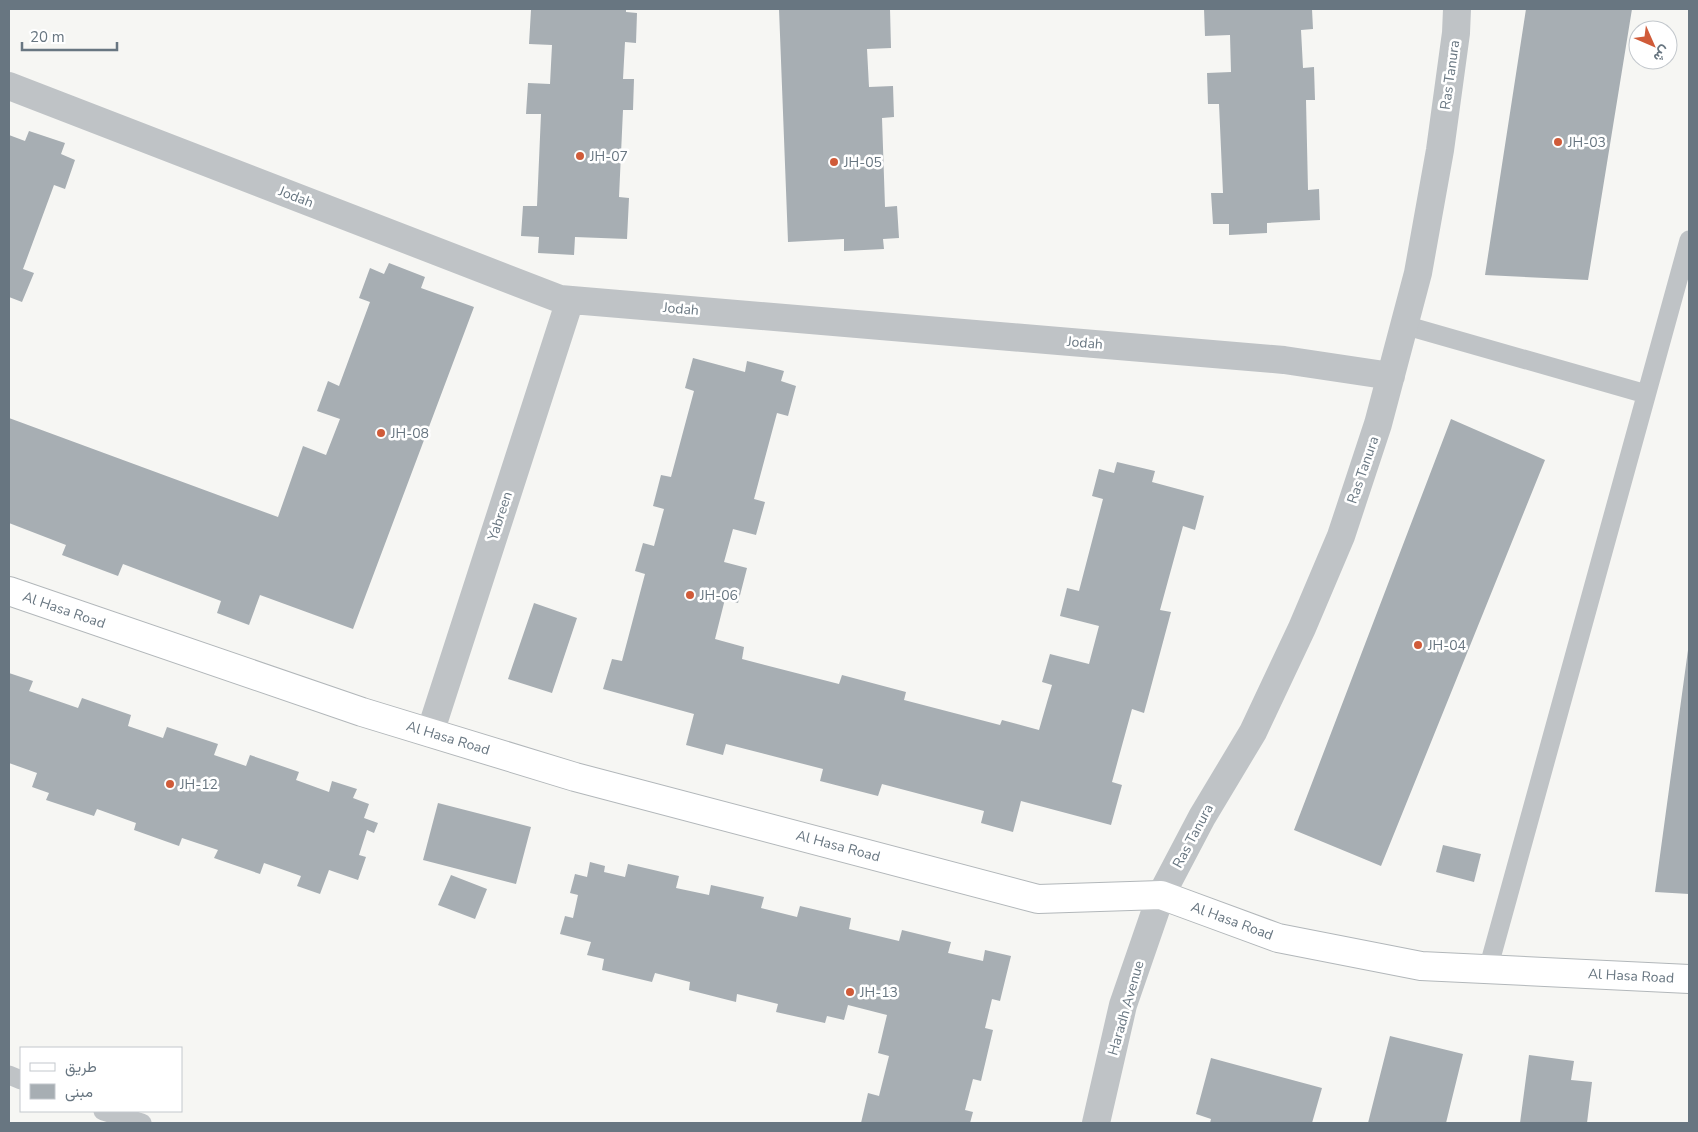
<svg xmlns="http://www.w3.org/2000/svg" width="1698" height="1132" font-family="'Nunito Sans',Vazirmatn,sans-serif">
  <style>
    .building { fill: #a7aeb3 }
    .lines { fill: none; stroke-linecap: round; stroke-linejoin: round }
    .secondary-casing { stroke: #b2b7ba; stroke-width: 30 }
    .lane { stroke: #bfc3c6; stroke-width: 19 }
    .street { stroke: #bfc3c6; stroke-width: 28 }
    .secondary { stroke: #fff; stroke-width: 28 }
    .poi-dot { fill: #d05b39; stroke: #fff; stroke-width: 2 }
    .labels { text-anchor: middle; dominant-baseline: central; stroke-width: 5; stroke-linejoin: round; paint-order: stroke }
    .street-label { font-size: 14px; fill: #687681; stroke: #fff }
    .poi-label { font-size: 14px; fill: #687681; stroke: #fff; text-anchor: start }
  </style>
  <rect width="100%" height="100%" fill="#f6f6f3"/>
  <!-- building -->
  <path class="building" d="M541,9h85v3l11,1 -1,30 -11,-1 -2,37h11l-1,31h-10l-4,87 10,1 -2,41 -52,-2 -1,18 -36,-2 1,-16 -18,-1 2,-30h14l4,-92h-15l2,-31 22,1 2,-39 -23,-1 2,-34h10z
    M779,9h111l1,39 -24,1 2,38 24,-1 1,31 -12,1 3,89 12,-1 2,32 -16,1 1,10 -40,2v-12l-56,3z
    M1204,9h108l1,20 -12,1 2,38 11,-1 1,33h-9l2,90 11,-1 1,31 -53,3v10l-38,2v-11h-16l-2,-31h12l-4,-89h-11l-1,-31 24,-1 -1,-37 -25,1z
    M1526,9h106l-44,271 -103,-5z
    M29,131l36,12 -4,11 14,6 -10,29 -11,-4 -31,84 11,4 -12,29 -13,-5v-162l16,6z
    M389,263l36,14 -4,11 53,19 -121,322 -93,-34 -11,30 -32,-12 4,-12 -98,-37 -5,12 -56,-21 4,-10 -57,-22v-105l269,99 25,-71 23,9 14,-36 -23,-8 11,-30 11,5 31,-84 -11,-4 11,-30 14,6z
    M693,358l52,14 2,-11 37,10 -3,10 15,5 -8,30 -11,-3 -23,86 11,3 -9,33 -23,-6 -9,33 23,6 -9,35 -13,-4 -10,40 29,8 -2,12 97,25 3,-9 64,17 -2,8 96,25 2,-5 37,10 13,-45 -10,-3 8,-28 39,10 10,-38 -39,-10 7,-28 12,3 24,-92 -11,-3 7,-27 15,4 3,-11 38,9 -3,11 52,14 -9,34 -12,-4 -23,84 11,2 -27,101 -12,-4 -20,73 10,3 -11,40 -90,-24 -8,31 -32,-9 3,-12 -102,-27 -4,12 -58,-15 3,-12 -97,-25 -3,11 -37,-10 8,-31 -91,-25 9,-30 10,2 23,-87 -10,-3 8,-28 11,3 10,-37 -11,-3 8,-31 10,2 23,-86 -9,-3z
    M1451,419l94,41 -164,406 -87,-36z
    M534,603l43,15 -25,75 -44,-14z
    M1688,650l1,244 -34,-2z
    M9,673l24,8 -4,10 49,17 4,-10 49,17 -3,11 35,12 4,-11 51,17 -4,11 32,11 4,-11 49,17 -3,8 33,12 3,-11 25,8 -4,9 16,6 -5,14 14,5 -4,10 -7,-3 -8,25 7,2 -8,23 -29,-10 -9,24 -23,-8 4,-10 -37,-13 -4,11 -46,-16 4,-8 -36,-12 -3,8 -45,-16 2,-7 -39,-14 -3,7 -48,-16 3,-7 -17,-6 5,-14 -28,-10z
    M438,803l93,24 -15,57 -93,-24z
    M1443,845l38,9 -7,28 -38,-10z
    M590,862l15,4 -1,6 21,5 3,-13 51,12 -3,12 33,7 2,-10 53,12 -3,11 36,9 3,-11 51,12 -2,11 50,12 3,-11 49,12 -3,11 35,8 2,-11 26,6 -11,45 -8,-2 -7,29 8,2 -12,51 -8,-2 -8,31 8,2 -3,11h-109l7,-30 11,3 10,-40 -11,-3 9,-38 -39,-10 -4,15 -17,-4 -2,7 -49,-11 2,-8 -41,-10 -1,8 -47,-12 1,-8 -35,-9 -3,9 -50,-12 2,-11 -17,-4 4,-13 -31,-8 5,-18 8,2 5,-23 -8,-2 5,-19 12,3z
    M451,875l36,14 -12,30 -37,-14z
    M1390,1036l73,18 -17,69h-78z
    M1529,1055l45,6 -3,19 21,2 -5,41h-67z
    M1211,1058l111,30 -10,35h-102l1,-4 -15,-5z"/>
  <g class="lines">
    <defs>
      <path id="secondary" d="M9,591l353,121 213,65 463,122 123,-4 117,43 143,28 268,13"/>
    </defs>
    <!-- secondary casing -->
    <use href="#secondary" class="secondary-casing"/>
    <!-- lane -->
    <path class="lane" d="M1404,325l242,69
      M1488,969l201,-729
      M9,1075l12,5
      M103,1111l39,12"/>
    <!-- street -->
    <path class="street" d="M9,86l551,213 724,61 107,16
      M430,733l140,-433
      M1096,1123l27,-118 38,-110 41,-78 51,-85 49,-104 39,-92 37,-112 40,-151 22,-123 16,-117 1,-24"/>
    <!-- secondary -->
    <use href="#secondary" class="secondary"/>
  </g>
  <!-- markers -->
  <g class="poi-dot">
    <circle cx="1558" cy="142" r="5"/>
    <circle cx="580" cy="156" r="5"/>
    <circle cx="834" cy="162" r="5"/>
    <circle cx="381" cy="433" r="5"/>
    <circle cx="690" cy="595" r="5"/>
    <circle cx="1418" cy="645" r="5"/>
    <circle cx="170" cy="784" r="5"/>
    <circle cx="850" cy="992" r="5"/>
  </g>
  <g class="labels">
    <!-- street labels -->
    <g class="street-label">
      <text transform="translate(1450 75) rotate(-82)">Ras Tanura</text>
      <text transform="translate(296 197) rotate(21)">Jodah</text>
      <text transform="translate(681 309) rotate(5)">Jodah</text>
      <text transform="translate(1085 343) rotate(5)">Jodah</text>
      <text transform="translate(1363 470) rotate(-71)">Ras Tanura</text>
      <text transform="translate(500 516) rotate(-72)">Yabreen</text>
      <text transform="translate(64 610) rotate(19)">Al Hasa Road</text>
      <text transform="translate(448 738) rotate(17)">Al Hasa Road</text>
      <text transform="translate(1193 836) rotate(-62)">Ras Tanura</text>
      <text transform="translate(838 846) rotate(15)">Al Hasa Road</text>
      <text transform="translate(1232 921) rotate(20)">Al Hasa Road</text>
      <text transform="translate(1631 976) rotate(3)">Al Hasa Road</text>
      <text transform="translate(1126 1008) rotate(-74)">Haradh Avenue</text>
    </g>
    <!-- poi labels -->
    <g class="poi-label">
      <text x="1568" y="142">JH-03</text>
      <text x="590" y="156">JH-07</text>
      <text x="844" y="162">JH-05</text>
      <text x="391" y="433">JH-08</text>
      <text x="700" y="595">JH-06</text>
      <text x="1428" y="645">JH-04</text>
      <text x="180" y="784">JH-12</text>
      <text x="860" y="992">JH-13</text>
    </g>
  </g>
  <!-- border -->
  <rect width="1698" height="1132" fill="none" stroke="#687681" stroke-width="20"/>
  <!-- legend -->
  <rect x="20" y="1047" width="162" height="65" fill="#ffffff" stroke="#c3c8cd"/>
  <rect x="30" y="1063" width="25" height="8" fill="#ffffff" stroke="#c3c8cd"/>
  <text x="65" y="1072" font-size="15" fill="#687681">طريق</text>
  <rect x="30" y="1084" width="25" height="15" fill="#a7aeb3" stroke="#c3c8cd"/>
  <text x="65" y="1097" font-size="15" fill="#687681">مبنى</text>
  <!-- north arrow -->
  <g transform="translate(1653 45) rotate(135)"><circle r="24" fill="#ffffff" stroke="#c3c8cd"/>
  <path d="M0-4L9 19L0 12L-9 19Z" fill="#d05b39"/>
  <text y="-8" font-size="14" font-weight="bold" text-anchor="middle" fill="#687681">ش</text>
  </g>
  <!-- scale -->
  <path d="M22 42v8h95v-8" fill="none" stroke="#687681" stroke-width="2.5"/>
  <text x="30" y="42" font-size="15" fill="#687681" stroke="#ffffff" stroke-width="4" paint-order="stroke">20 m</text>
</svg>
